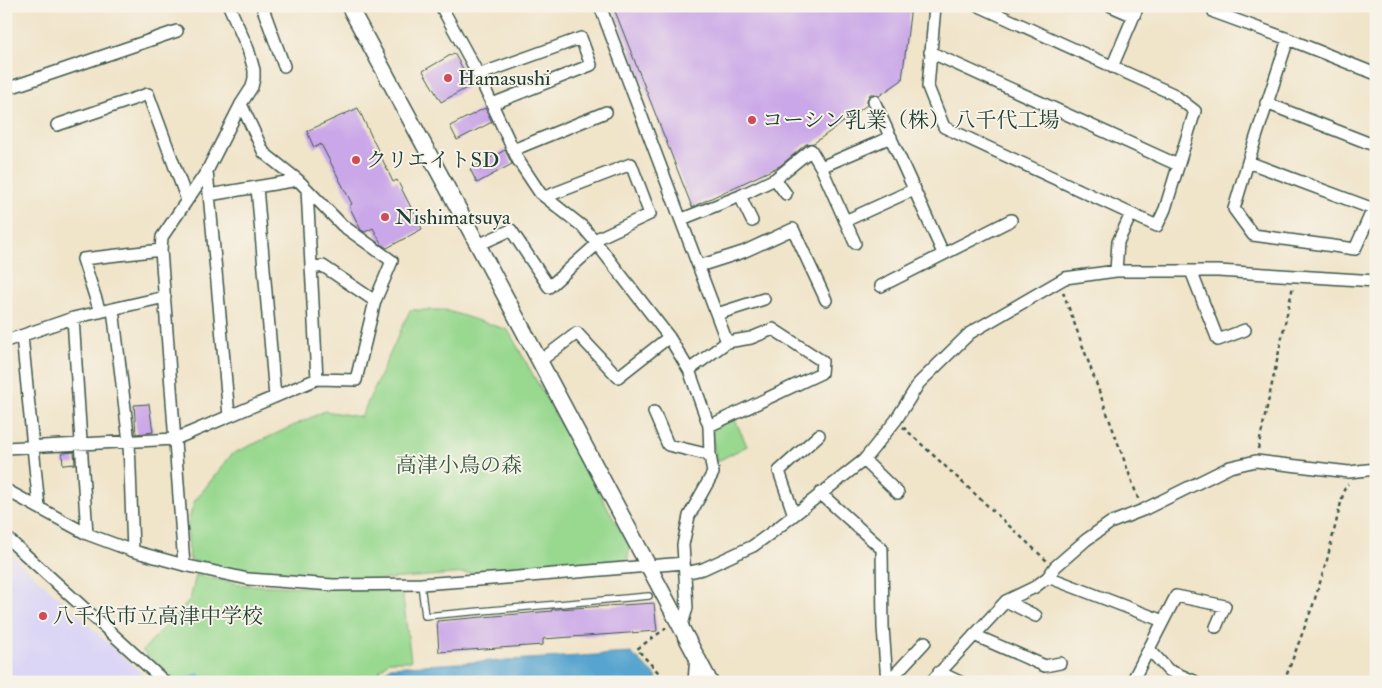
<svg xmlns="http://www.w3.org/2000/svg" width="1382" height="688" font-family="'IM FELL Double Pica','Noto Serif JP',serif">
  <style>
    .built { fill: #dcd6f6 }
    .green { fill: #98d88f; stroke: #5c8a62 }
    .water { fill: #56a4cf; stroke: #3a7082 }
    .lines { fill: none; stroke-linecap: round; stroke-linejoin: round }
    .stream { stroke: #56a4cf; stroke-width: 4 }
    .building { fill: #caa7e8 }
    .service-casing { stroke: #3e564a; stroke-width: 8 }
    .minor-casing { stroke: #3e564a; stroke-width: 14 }
    .tertiary-casing { stroke: #3e564a; stroke-width: 18 }
    .path { stroke: #3e564a; stroke-width: 2.5; stroke-dasharray: 4 4; stroke-linecap: butt }
    .service { stroke: #fff; stroke-width: 5.5 }
    .minor { stroke: #fff; stroke-width: 11 }
    .tertiary { stroke: #fff; stroke-width: 15 }
    .poi-dot { fill: #d1495b; stroke: #f7f3e8; stroke-width: 2 }
    .labels { text-anchor: middle; dominant-baseline: central; stroke-width: 4; stroke-linejoin: round; paint-order: stroke }
    .poi-label { font-size: 21px; fill: #1f3d34; stroke: #f7f3e8; text-anchor: start }
    .park-label { font-size: 21px; fill: #375c46; stroke: #f7f3e8 }
  </style>
  <rect width="100%" height="100%" fill="#f7f3e8"/>
  <filter id="ink" filterUnits="userSpaceOnUse"><feTurbulence type="fractalNoise" baseFrequency=".02" numOctaves="2"/><feDisplacementMap in="SourceGraphic" scale="10" xChannelSelector="R" yChannelSelector="G"/><feConvolveMatrix kernelMatrix="1 2 1 2 8 2 1 2 1" color-interpolation-filters="sRGB"/></filter>
  <filter id="wash" filterUnits="userSpaceOnUse"><feTurbulence type="fractalNoise" baseFrequency=".0096" numOctaves="4" result="noise"/><feDisplacementMap in="SourceGraphic" scale="20" xChannelSelector="R" yChannelSelector="G"/><feGaussianBlur stdDeviation="1.12" result="paint"/><feColorMatrix in="noise" values="0 0 0 0 0 0 0 0 0 0 0 0 0 0 0 0 0 1.4 0 .05"/><feComposite in="paint" operator="in"/></filter>
  <g filter="url(#wash)">
    <rect width="100%" height="100%" fill="#f0e4c9"/>
    <!-- built -->
    <path class="built" d="M6,550l145,132h-145z"/>
    <!-- green -->
    <path class="green" d="M410,310h35l63,20 122,218 -3,13 -265,20 -118,-8 -54,-13 -3,-33 7,-25 38,-48 93,-43 36,6z
      M734,417l13,29 -31,16 -5,-35z
      M196,575l50,10 156,5 9,71h-22l-19,21h-192l-36,-31 48,-51z"/>
    <!-- water -->
    <path class="water" d="M631,653l25,23 1,6h-281l14,-15z"/>
    <g class="lines">
      <!-- stream -->
      <path class="stream" d="M178,682l20,-7 6,7"/>
    </g>
    <g id="blocks">
      <!-- building -->
      <path class="building" d="M613,6h298l-9,74 -23,16 -4,-2h-5l-3,6v5l-53,38 -8,1 -26,22 -88,41z
        M454,53l18,32 -31,17 -18,-31z
        M358,108l35,74 4,-2 25,49 -35,19 -5,-3 -9,-17 -8,4 -4,-2 -12,-24 3,-2 -31,-60 -7,4 -7,-17z
        M485,108l7,14 -35,18 -7,-14z
        M505,150l7,14 -35,19 -7,-14z
        M149,404l4,28 -17,2 -2,-29z
        M74,452l1,12 -12,1 -1,-12z
        M654,603l3,28 -114,8v6l-104,7 -2,-31 115,-10v-2h6z"/>
    </g>
  </g>
  <g filter="url(#ink)">
    <use href="#blocks" fill-opacity="0" stroke="#3e564a" stroke-width="1"/>
    <g class="lines">
      <defs>
        <path id="service" d="M421,584l4,32 224,-20"/>
        <path id="minor" d="M262,6l22,60
          M441,6l36,66 41,88 22,33 43,34 11,13 75,97 20,33 20,56 1,29 3,18 -24,43 -6,29 4,63 -6,20
          M600,6l127,336
          M935,6l-7,81 16,40 213,99 8,-17 30,-98 -22,-17 -194,-88
          M1111,6l23,10
          M1214,6v6l74,27 88,35
          M1288,39l-40,123 128,48
          M930,52l248,113
          M1112,67l26,-61
          M478,75l103,-37 10,27 -99,39
          M6,89l171,-58
          M874,101l69,152
          M1266,103l110,43
          M57,125l91,-31 39,106
          M513,150l93,-38
          M1248,162l-14,47 19,26 102,14 18,-40
          M821,167l70,-30
          M207,171l22,245
          M775,179l11,15
          M257,187l18,210
          M307,189l10,190
          M209,195l89,-15
          M740,196l12,25
          M545,197l86,-33 19,50 -56,26
          M682,219l58,-23 35,-17 36,-29 10,17 34,76
          M845,221l70,-32
          M478,245l33,-15 38,57 48,-43
          M699,266l44,-14 50,-23 33,71
          M311,268l12,-2 52,35
          M1116,271l2,-29 13,-28
          M1191,271l27,69 27,-10
          M881,286l130,-66
          M113,309l16,133 4,109
          M100,312l-17,-53 78,-9
          M717,314l47,-15
          M73,318l14,216
          M22,336l17,171
          M6,341l67,-23 92,-21
          M540,361l37,-28 41,44 51,-40
          M689,370l38,-28 24,-4 22,-9 49,32 -1,12 -112,53
          M654,412l14,33 42,10
          M6,448l169,-9 142,-60 39,1 19,-79 17,-40 -50,-36 -44,-45 -34,-27 -23,-49
          M864,460l34,33
          M6,490l81,44 46,17 51,14 64,14 85,6 88,-1 85,-6 178,-15
          M820,493l62,56 1,78 4,55
          M794,515l-15,-44 40,-36
          M6,537l159,145
          M184,565l-23,-315 1,-13 45,-66 34,-67 11,-17 2,-9v-8l-6,-21 -19,-43
          M685,573l18,-4 50,-23 22,-16 89,-70 32,-40 23,-37 51,-50 95,-55 51,-7h102l158,10
          M1048,577l115,44
          M1006,601l30,15
          M974,635l71,31 15,-3
          M1149,649l19,21 26,11
          M939,672l21,10
          M694,682l2,-26
          M888,682l37,-40
          M931,682l75,-81 29,-14 13,-10 7,-10 31,-27 24,-17 33,-13 87,-43 26,-6 93,11 27,-3
          M1132,682l44,-86 49,10 -9,21"/>
        <path id="tertiary" d="M349,6l129,239 232,437"/>
      </defs>
      <!-- service casing -->
      <use href="#service" class="service-casing"/>
      <!-- minor casing -->
      <use href="#minor" class="minor-casing"/>
      <!-- tertiary casing -->
      <use href="#tertiary" class="tertiary-casing"/>
      <!-- path -->
      <path class="path" d="M1063,292l76,209
        M903,427l144,134
        M1258,449l35,-163
        M665,627v2l-28,20 30,33
        M1284,682l29,-77 14,-45 17,-70 4,-6"/>
      <!-- service -->
      <use href="#service" class="service"/>
      <!-- minor -->
      <use href="#minor" class="minor"/>
      <!-- tertiary -->
      <use href="#tertiary" class="tertiary"/>
    </g>
  </g>
  <!-- markers -->
  <g class="poi-dot">
    <circle cx="448" cy="78" r="5"/>
    <circle cx="752" cy="120" r="5"/>
    <circle cx="356" cy="160" r="5"/>
    <circle cx="385" cy="217" r="5"/>
    <circle cx="43" cy="616" r="5"/>
  </g>
  <g class="labels">
    <!-- poi labels -->
    <g class="poi-label">
      <text x="458" y="78">Hamasushi</text>
      <text x="762" y="120">コーシン乳業（株） 八千代工場</text>
      <text x="366" y="160">クリエイトSD</text>
      <text x="395" y="217">Nishimatsuya</text>
      <text x="53" y="616">八千代市立高津中学校</text>
    </g>
    <!-- park labels -->
    <g class="park-label">
      <text x="459" y="465">高津小鳥の森</text>
    </g>
  </g>
  <!-- margin -->
  <rect width="1382" height="688" fill="none" stroke="#f7f3e8" stroke-width="25"/>
</svg>
